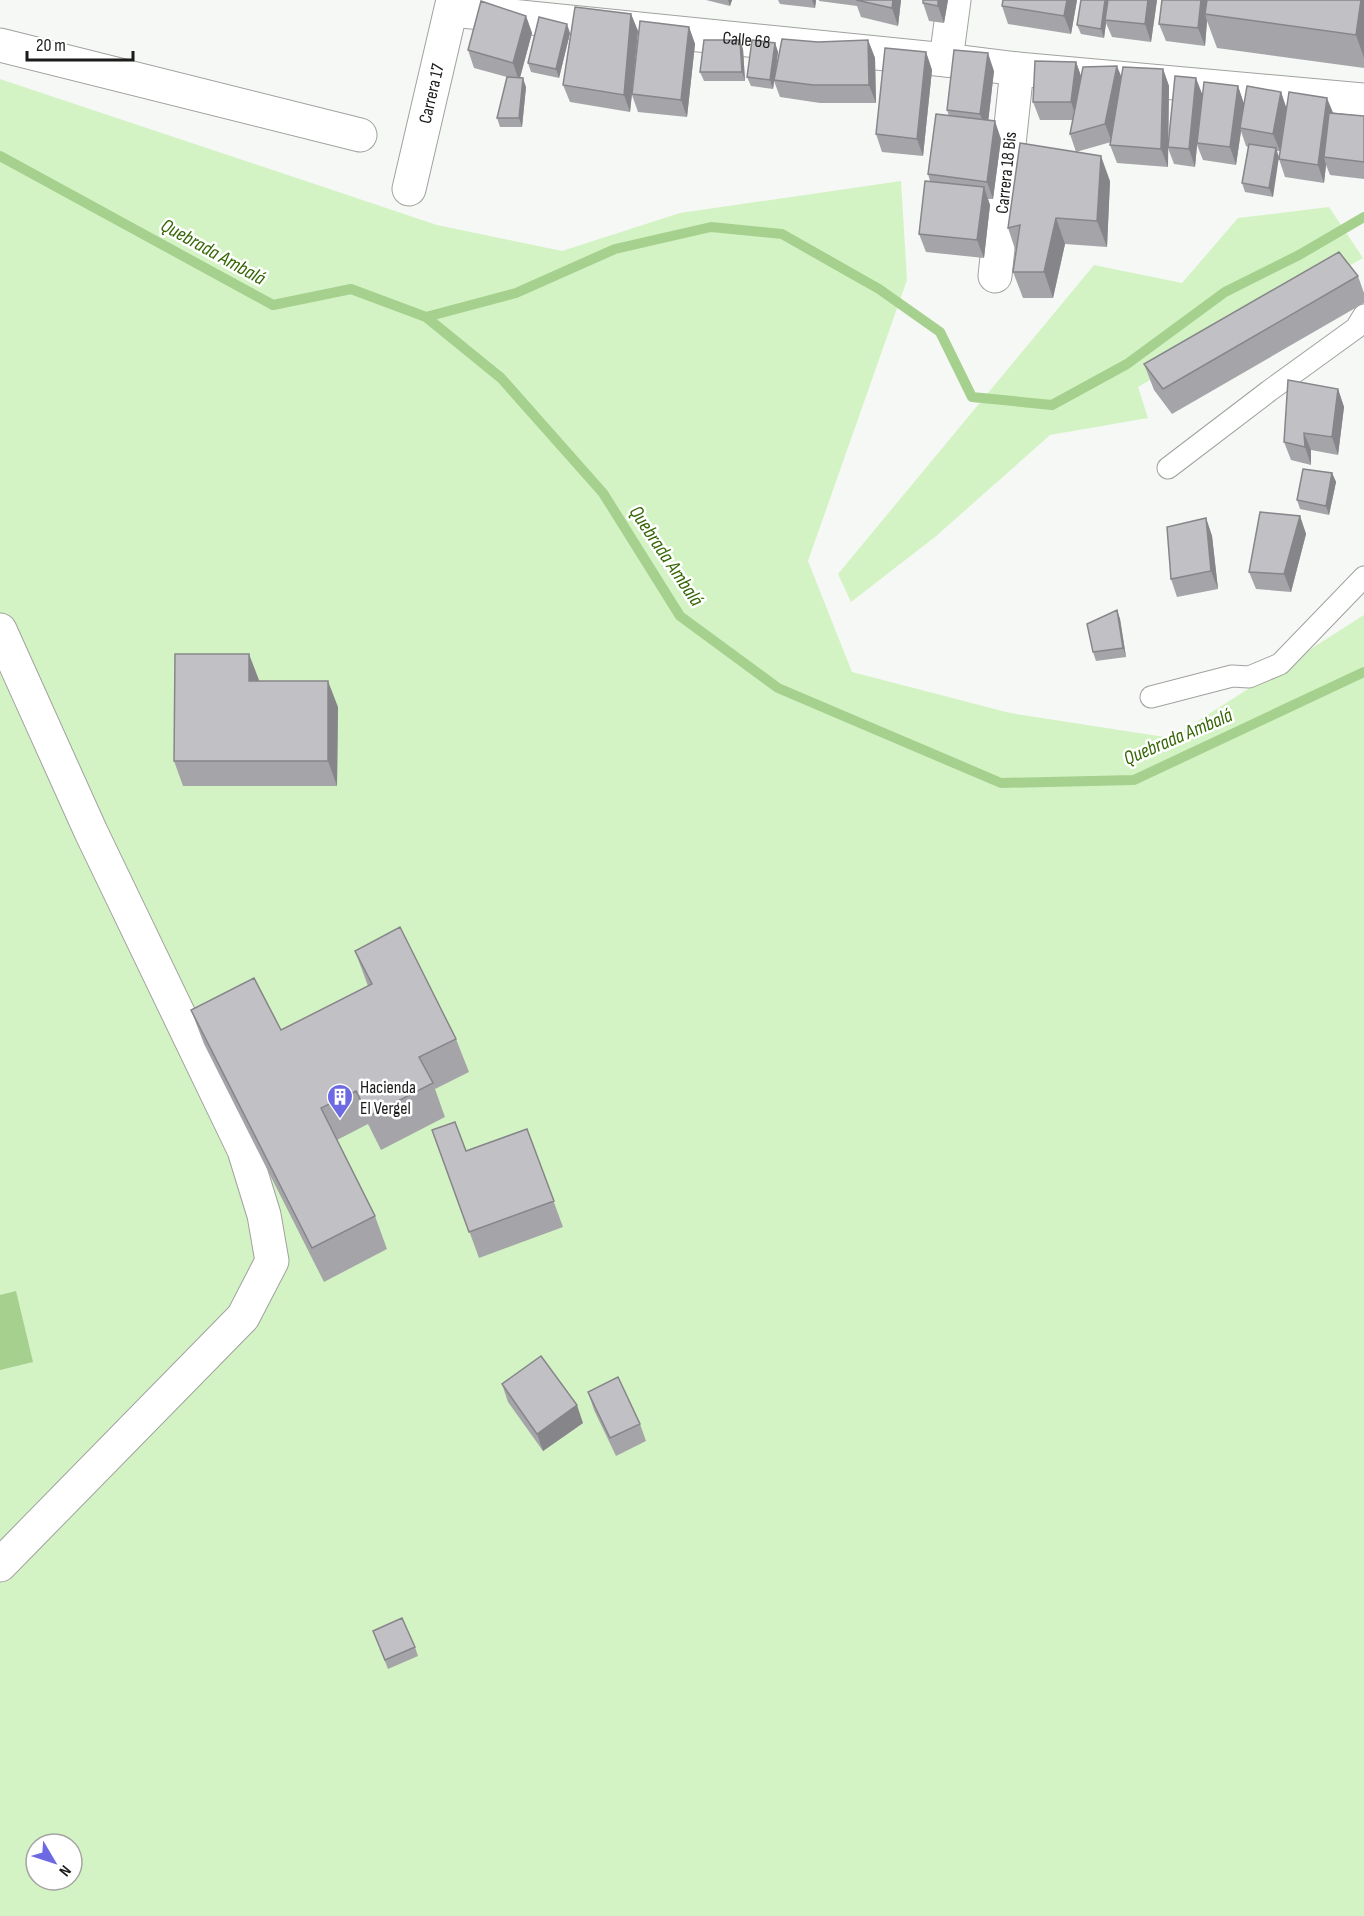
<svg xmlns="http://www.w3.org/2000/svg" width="1364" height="1916" font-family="'Sofia Sans Condensed',sans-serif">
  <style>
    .green { fill: #d4f3c4; fill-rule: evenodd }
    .water { fill: #a5d08d }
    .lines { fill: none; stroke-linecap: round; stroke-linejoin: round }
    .stream { stroke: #a5d08d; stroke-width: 10 }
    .lane-casing { stroke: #a0a29f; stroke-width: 23 }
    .street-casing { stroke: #a0a29f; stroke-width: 35 }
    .lane { stroke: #fff; stroke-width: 21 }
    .street { stroke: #fff; stroke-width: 33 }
    .wall { fill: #a5a5a9 }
    .shaded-wall { fill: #86868a }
    .building { fill: #c0c0c5; stroke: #86868a; stroke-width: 1.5 }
    .labels { text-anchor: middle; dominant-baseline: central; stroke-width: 5; stroke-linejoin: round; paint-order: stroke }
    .street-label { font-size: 18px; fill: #1b1b1a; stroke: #fff }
    .poi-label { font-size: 18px; fill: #1b1b1a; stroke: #fff; text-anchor: start }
    .water-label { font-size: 20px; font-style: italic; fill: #346603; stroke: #fff }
  </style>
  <rect width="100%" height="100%" fill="#f5f8f4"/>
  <!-- green -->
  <path class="green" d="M0,79l437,146 125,26 118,-38 221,-32 6,99 -99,281 44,111 158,41 161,25 193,-123v1301h-1364zM36,1844h36v36h-36z
    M1329,207l34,51 -225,129 10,31 -98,17 -115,102 -84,65 -13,-28 256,-309 88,18 56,-65z"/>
  <!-- water -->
  <path class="water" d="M16,1291l17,71 -33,8v-75z"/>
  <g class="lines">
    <!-- stream -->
    <path class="stream" d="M0,156l273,149 78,-16 75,28 75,61 102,115 77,123 98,72 223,95 133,-3 230,-108
      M426,317l90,-24 99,-44 96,-22 71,7 97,55 61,43 32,65 80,8 75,-41 98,-72 74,-37 65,-38"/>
    <defs>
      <path id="lane" d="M1168,468l101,-77 87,-63 8,-13
        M1151,697l81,-21 17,1 31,-13 84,-87"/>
      <g id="street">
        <path id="s1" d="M452,10l494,50 71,9 347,31"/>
        <path d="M0,45l360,90"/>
        <path d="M946,60l8,-60"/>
        <path id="s2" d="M409,189l44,-189"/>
        <path id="s3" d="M995,276l22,-207"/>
        <path d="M0,630l91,202 153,318 20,65 8,46 -29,56 -243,248"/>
      </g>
    </defs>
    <!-- lane casing -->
    <use href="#lane" class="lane-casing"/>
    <!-- street casing -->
    <use href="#street" class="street-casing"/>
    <!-- lane -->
    <use href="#lane" class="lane"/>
    <!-- street -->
    <use href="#street" class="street"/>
  </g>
  <!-- wall -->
  <path class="wall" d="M706,0h26l-2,6z
    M778,0h38l-1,8 -35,-4z
    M819,0h82l-3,26 -37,-9 -4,-11 -38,-5z
    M923,0h25l-4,23 -15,-2 -6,-18z
    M1077,0l-6,34 -63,-10 -6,-18z
    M1157,0l-6,42 -39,-5 -6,-14 -2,15 -23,-4 -4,-9z
    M1162,0h202v68l-147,-20 -10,-27 -2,25 -39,-5 -7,-17z
    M631,14l7,17 -6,57 57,-61 6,17 -8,73 -49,-5 -6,-17 -2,17 -60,-10 -7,-17z
    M526,16l6,17 -12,45 6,9 -4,40h-22l-3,-9 10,-41 -33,-9 -6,-18z
    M570,33l-11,45 -28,-6 -3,-9z
    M868,40l7,18 1,45h-56l-40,-6 -6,-16 -1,8 -22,-3 -4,-9 28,-34 3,9 -2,20 42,-30z
    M743,49l2,32h-41l-4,-9z
    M926,52l6,18 -9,86 -41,-4 -6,-18z
    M1076,62l5,14 41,1 41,-8 6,17 -1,56 35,-46 35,-10 6,18 37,-12 5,15 78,9v63l-34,-4 -4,-10 -2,18 -39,-6 -6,-18 1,-8h-4l-3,46 -28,-5 -3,-9 6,-36 -2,-1 -5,-15 -5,34 -33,-5 -6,-15 -2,22 -21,-3 -6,-16v19l-51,-4 -7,-18 1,-3 -35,10 -6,-18 3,-14h-33l-7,-18z
    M994,71l-6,50 13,18 -8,60h-5l2,6 -6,53 -58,-6 -7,-18 11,-53 -2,-7 21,-58 -2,-6z
    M1110,181l-3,66 -42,-3 -12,54h-30l-10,-26 3,-20 -8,-24z
    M1358,276l6,17v10l-192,111 -18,-24 -10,-26z
    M1338,389l6,18 -6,48 -27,-5v15l-20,-5 -7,-18z
    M1332,473l4,9 -7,33 -29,-6 -3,-9z
    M1300,516l6,18 -15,58 -35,-3 -7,-17z
    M1206,518l6,18 6,53 -41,8 -6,-18z
    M1117,610l3,9 6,38 -30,4 -3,-9z
    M259,681l79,26 -1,79h-154l-9,-25z
    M355,951l101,88 13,33 -34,17 10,28 -64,33 -13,-26 -31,16 38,76 12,33 -63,33 -120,-238 -13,-34 90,20 87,-44z
    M527,1129l36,98 -84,31 -47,-128 34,21z
    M502,1384l81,39 -40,28 -35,-49z
    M588,1392l52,32 6,17 -30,15 -22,-46z
    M373,1631l42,16 3,9 -30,13z"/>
  <!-- shaded-wall -->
  <path class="shaded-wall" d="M728,0h4l-2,6z
    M812,0h4l-1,8z
    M893,0h8l-3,26 -6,-18z
    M938,0h10l-4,23 -6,-17z
    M1067,0h10l-6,34 -7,-18z
    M1105,0h4l-4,20 1,3 -2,15 -3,-9z
    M1148,0h9l-6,42 -6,-18z
    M1201,0h8l-4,14 2,7 -2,25 -7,-18z
    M1361,0h3v58l-8,-23z
    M631,14l7,17 -8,81 -6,-17z
    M526,16l6,17 -13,48 -6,-18z
    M567,24l3,9 -11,45 -3,-9z
    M689,27l6,17 -8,73 -6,-17z
    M740,40l3,9 2,32 -3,-9z
    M868,40l7,18 1,45 -7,-18z
    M775,43l3,9 -5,37 -3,-9z
    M926,52l6,18 -9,86 -6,-17z
    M988,53l6,18 -7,61 -7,-18z
    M1076,62l6,17 -5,41 -6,-18z
    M1117,66l7,17 -12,59 -7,-18z
    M1163,69l6,17 -1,81 -7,-18z
    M523,78l3,9 -4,40 -3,-9z
    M1196,78l7,18 -6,47v2l-2,22 -6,-18z
    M1238,86l6,18 -4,24 1,3 -5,34 -6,-18z
    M1281,92l6,18 -7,41 -7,-17z
    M1327,98l7,17 -10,42 2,8 -2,18 -6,-18z
    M995,121l6,18 -8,60 -6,-17z
    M1276,148l3,9 -6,40 -4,-9z
    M1101,156l9,25 -3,66 -10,-26z
    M984,187l6,18 -6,53 -7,-18z
    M1056,218l9,26 -12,54 -9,-26z
    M1338,389l6,18 -6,48 -6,-18z
    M1304,433l7,17v15l-6,-18z
    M1332,473l4,9 -7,33 -3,-9z
    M1300,516l6,18 -15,58 -7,-18z
    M1206,518l6,18 6,53 -7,-18z
    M1117,610l3,9 6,38 -3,-9z
    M249,654l10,26v27l-10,-26z
    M328,681l10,26 -1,79 -9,-25z
    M577,1405l6,18 -40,28 -6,-17z"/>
  <!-- building -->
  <path class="building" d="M856,0h37l-1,8z
    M923,0h15v6l-15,-3z
    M1003,0h64l-3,16 -62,-10z
    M1081,0h24l-4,29 -24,-4z
    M1108,0h40l-3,24 -40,-4z
    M1162,0h39l-3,28 -39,-4z
    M1207,0h154l-5,35 -151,-21z
    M481,1l45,15 -13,47 -45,-13z
    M575,7l56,7 -7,81 -61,-10z
    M539,17l28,7 -11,45 -28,-6z
    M640,21l49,6 -8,73 -49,-6z
    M782,39l36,3 50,-2 1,45h-56l-39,-5z
    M704,40h36l2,32h-42z
    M752,40l23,3 -5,37 -23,-3z
    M885,48l41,4 -9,87 -41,-5z
    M954,50l34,3 -8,61 -33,-4z
    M1035,61l41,1 -5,40h-38z
    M1117,66l-12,58 -35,10 13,-67z
    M1123,67l40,2 -2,80 -51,-4z
    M1175,76l21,2 -7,71 -21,-2z
    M507,77l16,1 -4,40h-22z
    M1204,82l34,4 -8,61 -33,-4z
    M1247,86l34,6 -8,42 -33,-6z
    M1289,92l38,6 -9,67 -39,-6z
    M1329,113l35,3v46l-40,-5z
    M936,114l59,7 -8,61 -59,-8z
    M1020,143l81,13 -4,65 -41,-3 -12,54h-31l7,-47 -12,3z
    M1249,144l27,4 -7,40 -27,-5z
    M925,181l59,6 -7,53 -58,-6z
    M1339,252l19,24 -195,113 -19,-25z
    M1288,380l50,9 -6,48 -28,-4 1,14 -21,-5z
    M1303,469l29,4 -6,33 -29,-6z
    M1260,512l40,4 -16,58 -35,-2z
    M1206,518l5,53 -40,8 -4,-52z
    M1117,610l6,38 -30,4 -6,-28z
    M175,654h74v27h79v80h-154z
    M400,927l56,112 -37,18 14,26 -64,33 -13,-25 -35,17 54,108 -63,32 -121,-238 63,-32 27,52 91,-46 -17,-33z
    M455,1122l11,29 61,-22 27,72 -85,31 -37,-102z
    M541,1356l36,49 -40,29 -35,-50z
    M618,1377l22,47 -30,14 -22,-46z
    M402,1618l13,29 -30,13 -12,-29z"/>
  <!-- icons -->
  <defs>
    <symbol id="building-pin" viewBox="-11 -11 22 30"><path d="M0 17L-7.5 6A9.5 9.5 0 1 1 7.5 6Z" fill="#6d69e3" stroke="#fff"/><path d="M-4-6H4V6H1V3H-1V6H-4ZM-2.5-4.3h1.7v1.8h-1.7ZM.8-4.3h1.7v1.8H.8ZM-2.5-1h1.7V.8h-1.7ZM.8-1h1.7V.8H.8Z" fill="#fff"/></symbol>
  </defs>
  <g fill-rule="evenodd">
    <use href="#building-pin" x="325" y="1082" width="30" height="40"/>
  </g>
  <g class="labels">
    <!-- street labels -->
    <g class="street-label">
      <text stroke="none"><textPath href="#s1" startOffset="296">Calle 68</textPath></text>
      <text stroke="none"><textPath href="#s2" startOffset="98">Carrera 17</textPath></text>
      <text stroke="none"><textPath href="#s3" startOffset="104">Carrera 18 Bis</textPath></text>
    </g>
    <!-- poi labels -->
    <g class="poi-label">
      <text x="360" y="1087">Hacienda<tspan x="360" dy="21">El Vergel</tspan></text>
    </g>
    <!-- water labels -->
    <g class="water-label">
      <text transform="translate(213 252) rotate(29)">Quebrada Ambalá</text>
      <text transform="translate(666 556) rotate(56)">Quebrada Ambalá</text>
      <text transform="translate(1178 737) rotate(-23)">Quebrada Ambalá</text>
    </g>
  </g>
  <!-- north arrow -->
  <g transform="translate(54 1862) rotate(129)"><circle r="28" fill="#ffffff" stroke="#a4a4a3" stroke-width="1.5"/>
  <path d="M0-4.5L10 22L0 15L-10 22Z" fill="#6d69e3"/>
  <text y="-9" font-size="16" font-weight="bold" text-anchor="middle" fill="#1b1b1a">N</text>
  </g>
  <!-- scale -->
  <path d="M27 51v9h106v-9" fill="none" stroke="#1b1b1a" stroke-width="3"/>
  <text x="36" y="51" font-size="18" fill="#1b1b1a" stroke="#ffffff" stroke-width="4.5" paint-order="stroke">20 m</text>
</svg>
